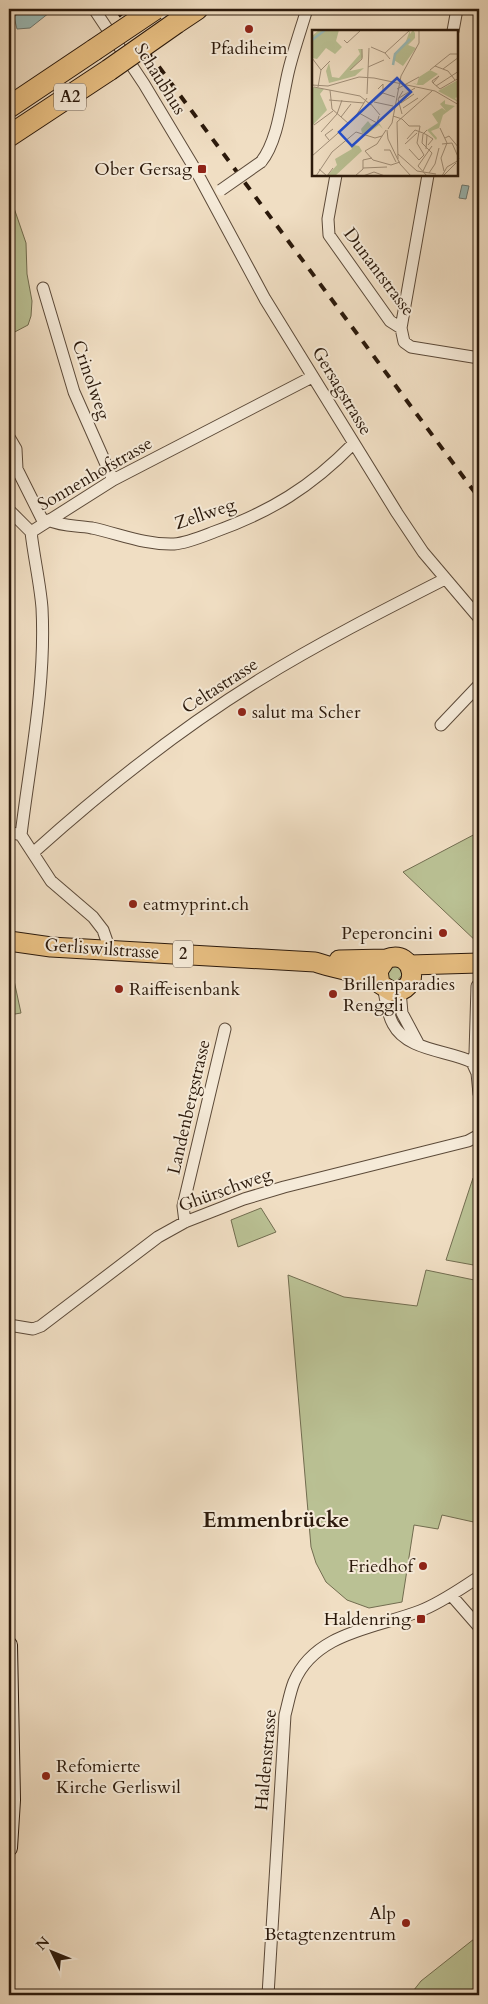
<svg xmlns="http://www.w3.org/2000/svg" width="488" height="2004" font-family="Cardo,serif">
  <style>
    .green { fill: #bac194; stroke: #726d50 }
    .water { fill: #9bbbb8; stroke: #6e7a73 }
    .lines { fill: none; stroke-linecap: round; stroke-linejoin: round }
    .stream { stroke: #6e7a73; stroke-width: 4 }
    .street-casing { stroke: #5c4a39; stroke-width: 13 }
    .secondary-casing { stroke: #2b190b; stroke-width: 18 }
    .primary-casing { stroke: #2b190b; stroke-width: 21 }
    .highway-casing { stroke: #2b190b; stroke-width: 23 }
    .street { stroke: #f5ead8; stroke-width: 11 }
    .secondary { stroke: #f5ead8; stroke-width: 16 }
    .primary { stroke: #e8bf82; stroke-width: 19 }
    .highway { stroke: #e8bf82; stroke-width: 21 }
    .rail { stroke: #2b190b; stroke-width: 4; stroke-dasharray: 9 9; stroke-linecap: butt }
    .street-bridge-casing { stroke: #5c4a39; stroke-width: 13; stroke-linecap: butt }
    .highway-bridge-casing { stroke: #2b190b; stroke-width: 23; stroke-linecap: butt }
    .street-bridge { stroke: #f5ead8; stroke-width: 11 }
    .highway-bridge { stroke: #e8bf82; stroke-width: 21 }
    .poi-dot { fill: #8f2418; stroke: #f5ead8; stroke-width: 2 }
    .labels { text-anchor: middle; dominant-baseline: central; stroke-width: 4; stroke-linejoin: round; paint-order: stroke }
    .shield { fill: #f5ead8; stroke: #685848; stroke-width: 1 }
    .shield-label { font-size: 16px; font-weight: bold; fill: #2b190b }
    .poi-label { font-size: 18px; fill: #2b190b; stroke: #f5ead8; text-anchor: end }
    .street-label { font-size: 18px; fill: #2b190b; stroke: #f5ead8 }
    .district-label { font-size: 22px; font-weight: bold; fill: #2b190b; stroke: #f5ead8 }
    .inset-river { fill: none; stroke: #9bbbb8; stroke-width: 2.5 }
    .inset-road { fill: none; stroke: #a18f79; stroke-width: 1 }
    .view { fill: #1d4ed8; fill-opacity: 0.15; stroke: #1d4ed8; stroke-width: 2.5 }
    .inset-edge { fill: none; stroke: #2b190b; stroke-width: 2.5 }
  </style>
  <rect width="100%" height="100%" fill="#f0dec3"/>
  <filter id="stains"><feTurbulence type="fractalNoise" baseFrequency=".004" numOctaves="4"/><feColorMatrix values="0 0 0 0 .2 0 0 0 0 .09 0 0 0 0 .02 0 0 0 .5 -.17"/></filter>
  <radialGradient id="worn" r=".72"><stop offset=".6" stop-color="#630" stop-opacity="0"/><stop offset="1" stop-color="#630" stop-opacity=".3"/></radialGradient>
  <!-- green -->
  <path class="green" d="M9,206l5,2 12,35 1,31 5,27 -1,15 -3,9 -19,10z
    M479,832v112l-76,-72z
    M388,966h11l4,8 -7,8 -6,-1 -5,-11z
    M12,971l9,42 -12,2v-43z
    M479,1174v92l-33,-6 27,-82 4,1z
    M261,1208l15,24 -38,15 -7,-27z
    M426,1270l53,11v248l-1,-6 -36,-8 -4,14 -24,-4 -12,77 -33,6 -22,-8 -21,-18 -10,-19 -5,-16 -23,-272 56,22 73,9z
    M479,1935v60h-69l11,-14z"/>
  <!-- water -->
  <path class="water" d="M23,9h31l-24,19 -13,1 -3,-12z
    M462,185l7,1 -3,13 -7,-1z"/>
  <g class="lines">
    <!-- stream -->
    <path class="stream" d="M470,1995l9,-3"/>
    <defs>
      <path id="street" d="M94,9l50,75 51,85 70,130 132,214 26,39 56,66
        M453,31l4,-22
        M261,162c18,-22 21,-66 28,-93 5,-20 12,-40 18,-60
        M336,175l-8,44 1,16 61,86 11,7 3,14 7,5 68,11
        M43,288l31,104 39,88
        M401,328l27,-153
        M9,437l7,12 1,20 27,54
        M9,510l22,22
        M48,520c16,7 27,5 44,8 28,6 53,17 82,16 13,-1 27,-7 40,-12 56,-20 97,-45 139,-88
        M441,725l38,-40
        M9,832l12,3
        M34,852c70,-63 144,-122 225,-172 60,-37 123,-69 186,-101
        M110,950l-7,-20 -10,-13 -42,-36 -30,-46c9,-75 25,-150 21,-227 -2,-25 -8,-50 -11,-76l82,-52 199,-103
        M383,987c3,11 4,27 10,37 14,27 55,26 79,38l5,11 2,21
        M400,991l2,22 16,30
        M472,1062l3,-8 2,-68
        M185,1222l-2,-16 42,-177
        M9,1325l24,4 8,-3 117,-89 27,-15 59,-23 40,-12 184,-46 11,-6
        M451,1595l28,32
        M268,1995l17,-280c3,-11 5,-23 9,-33 21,-50 82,-54 126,-71 21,-8 40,-22 59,-34"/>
      <path id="secondary" d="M9,1645l3,155 -3,48"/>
      <path id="primary" d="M9,941l42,6 264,15c21,7 43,10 64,18
        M339,960l47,-1c30,-12 36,36 5,32l-11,-7 -2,-13 8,-12
        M410,965l69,-2"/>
      <path id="highway" d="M176,23l21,-14
        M9,107l85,-57
        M9,136l100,-66"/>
    </defs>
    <!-- street casing -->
    <use href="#street" class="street-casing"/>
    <!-- secondary casing -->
    <use href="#secondary" class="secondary-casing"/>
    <!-- primary casing -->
    <use href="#primary" class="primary-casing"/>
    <!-- highway casing -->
    <use href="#highway" class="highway-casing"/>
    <!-- street -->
    <use href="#street" class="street"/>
    <!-- secondary -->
    <use href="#secondary" class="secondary"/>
    <!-- primary -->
    <use href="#primary" class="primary"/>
    <!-- highway -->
    <use href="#highway" class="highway"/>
    <!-- rail -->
    <path class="rail" d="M116,9l363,489"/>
    <defs>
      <path id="street-bridge" d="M221,190l40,-28"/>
      <path id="highway-bridge" d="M94,50l61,-41
        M109,70l67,-47"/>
    </defs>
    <!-- street-bridge casing -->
    <use href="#street-bridge" class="street-bridge-casing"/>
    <!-- highway-bridge casing -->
    <use href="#highway-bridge" class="highway-bridge-casing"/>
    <!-- street-bridge -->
    <use href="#street-bridge" class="street-bridge"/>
    <!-- highway-bridge -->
    <use href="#highway-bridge" class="highway-bridge"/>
  </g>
  <!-- markers -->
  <g class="poi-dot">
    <circle cx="249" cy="29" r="5"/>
    <rect x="197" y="164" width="10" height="10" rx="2.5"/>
    <circle cx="242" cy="712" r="5"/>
    <circle cx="133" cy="904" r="5"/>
    <circle cx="443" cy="933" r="5"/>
    <circle cx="119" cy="989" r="5"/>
    <circle cx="333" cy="994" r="5"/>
    <circle cx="423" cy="1566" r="5"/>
    <rect x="416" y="1614" width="10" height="10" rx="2.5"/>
    <circle cx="46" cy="1776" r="5"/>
    <circle cx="406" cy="1923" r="5"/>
  </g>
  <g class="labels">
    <!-- shield labels -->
    <g class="shield">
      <rect x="54" y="83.5" width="32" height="27" rx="4"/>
      <rect x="173" y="940.5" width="20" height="27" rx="4"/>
    </g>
    <g class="shield-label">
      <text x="70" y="97">A2</text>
      <text x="183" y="954">2</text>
    </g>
    <!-- poi labels -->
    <g class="poi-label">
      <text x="249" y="48" text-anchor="middle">Pfadiheim</text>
      <text x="192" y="169">Ober Gersag</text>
      <text x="252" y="712" text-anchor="start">salut ma Scher</text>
      <text x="143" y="904" text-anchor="start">eatmyprint.ch</text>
      <text x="433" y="933">Peperoncini</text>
      <text x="343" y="984" text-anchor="start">Brillenparadies<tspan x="343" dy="21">Renggli</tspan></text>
      <text x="129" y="989" text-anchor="start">Raiffeisenbank</text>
      <text x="413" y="1566">Friedhof</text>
      <text x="411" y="1619">Haldenring</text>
      <text x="56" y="1766" text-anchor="start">Refomierte<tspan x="56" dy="21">Kirche Gerliswil</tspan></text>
      <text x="396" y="1913">Alp<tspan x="396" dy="21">Betagtenzentrum</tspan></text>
    </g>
    <!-- street labels -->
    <g class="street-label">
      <text transform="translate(160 79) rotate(58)">Schaubhus</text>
      <text transform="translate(379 272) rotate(53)">Dunantstrasse</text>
      <text transform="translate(91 380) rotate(71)">Crinolweg</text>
      <text transform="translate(342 391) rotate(59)">Gersagstrasse</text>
      <text transform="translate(95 474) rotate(-30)">Sonnenhofstrasse</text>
      <text transform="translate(205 514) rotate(-19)">Zellweg</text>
      <text transform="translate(220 686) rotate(-33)">Celtastrasse</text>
      <text transform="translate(102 949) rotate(4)">Gerliswilstrasse</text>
      <text transform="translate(189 1107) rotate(-77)">Landenbergstrasse</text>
      <text transform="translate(225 1190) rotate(-20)">Ghürschweg</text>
      <text transform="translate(266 1760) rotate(-85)">Haldenstrasse</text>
    </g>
    <!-- district labels -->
    <g class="district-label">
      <text x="276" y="1520">Emmenbrücke</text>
    </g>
  </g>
  <!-- overview -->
  <g transform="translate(312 30)">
    <rect width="146" height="146" fill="#f0dec3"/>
    <path d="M7,0h20l-3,11 6,6 -7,7 -9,-6 -9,11 -5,-1v-22zM98,0v4l3,-4 2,3v5l-7,7 8,3 -13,18 -9,-6v-6l11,-10zM46,19h4l1,8 -13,14 14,-3 -9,8 -26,7 -3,-12 3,-8 3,14 7,1 21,-24zM118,40l8,4 -15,11h-5l-6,-2 5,1 2,-7zM146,50v17l-3,1 3,4 -20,-11zM1,57l11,2 -4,5 7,16 -15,16zM133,70v4l10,2 -12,9 -4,13 -8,3 6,7 -1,2 -9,-10 11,-7 -6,-9 10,-6 4,3 -6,-7zM56,91l3,4 8,-2 4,6 -4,-4 -12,9 -5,-1 -1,-4zM37,114l10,2 3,5 -27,25h-8l10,-11 -2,-6 17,-10z" fill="#bac194"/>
    <path class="inset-river" d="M0,10l13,-10M81,35l2,-11 15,-15"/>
    <path class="inset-road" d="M32,10l3,3 14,-13M59,17l14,6 5,6M73,23l25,-23M0,28l9,12M123,36l13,5 7,9M56,37l16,-7M131,39l16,-12M38,40l12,-11v-10M118,40l20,-16h9M121,53l-1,-2 7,-5 -6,7 7,6 19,-11M0,55l16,1 31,-9 15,1 61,13 24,14M124,56l23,-15M2,57l46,9 11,9M6,57l3,-17 9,-9M66,59l5,-5v9M85,59l22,-12M18,60l2,19 17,15M55,64l2,-46M87,68l16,-10M17,70l35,3M62,71l9,-8 12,4M62,72l19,4M58,73l10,12M89,73l13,-9M91,78l15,-10M47,83l18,10 2,-7M90,84l-4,-15 5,-8M81,86l9,3 7,7h11l-3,17 7,12 -5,5 -10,-11M29,87l10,-13M2,95l19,-14M128,98l7,15 -6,15 3,13M76,99l4,-6 9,-47 18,-33v-13M75,100l1,9 12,25 11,12M9,102l16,-18 5,-14M115,105l6,4 -5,6M133,108l4,-2 10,12M95,109l8,-9 8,3 4,2 -1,14M17,110l-4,-5 8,-6M93,114l12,-11M130,114l10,-1 7,16M72,120h6l6,12M53,121l8,9 18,5 9,-3M53,121l12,-7 9,-14M20,122l24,-20 19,6 7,-2M86,124l19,17 19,3M0,126l42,-37 13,-21M86,129l-1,-37 35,-31M51,138l24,-1M7,139l8,7 6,-8M111,141l9,-18 -10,-10 1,-9 4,-4M117,143l6,-9 4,-16M4,146l16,-24M43,146l8,-7v-9l9,-2M51,146l11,-4 11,4M115,146l-9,-10 14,-20M130,146l5,-9 12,-7M131,146l13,-13"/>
    <path class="view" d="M85,48l14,14 -59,54 -13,-14z"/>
    <rect width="146" height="146" class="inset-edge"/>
  </g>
  <!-- margin -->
  <rect width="488" height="2004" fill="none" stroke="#f0dec3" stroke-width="30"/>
  <rect x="10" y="10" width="468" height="1984" fill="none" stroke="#2b190b" stroke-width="2.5"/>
  <rect x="15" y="15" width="458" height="1974" fill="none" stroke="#2b190b"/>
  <!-- north arrow -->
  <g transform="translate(52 1952) rotate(313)" stroke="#f5ead8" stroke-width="4" paint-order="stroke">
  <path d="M0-4L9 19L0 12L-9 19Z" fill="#2b190b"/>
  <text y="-8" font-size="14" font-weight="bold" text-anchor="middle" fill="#2b190b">N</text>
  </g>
  <rect width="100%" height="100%" filter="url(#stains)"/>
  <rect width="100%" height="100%" fill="url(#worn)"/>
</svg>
